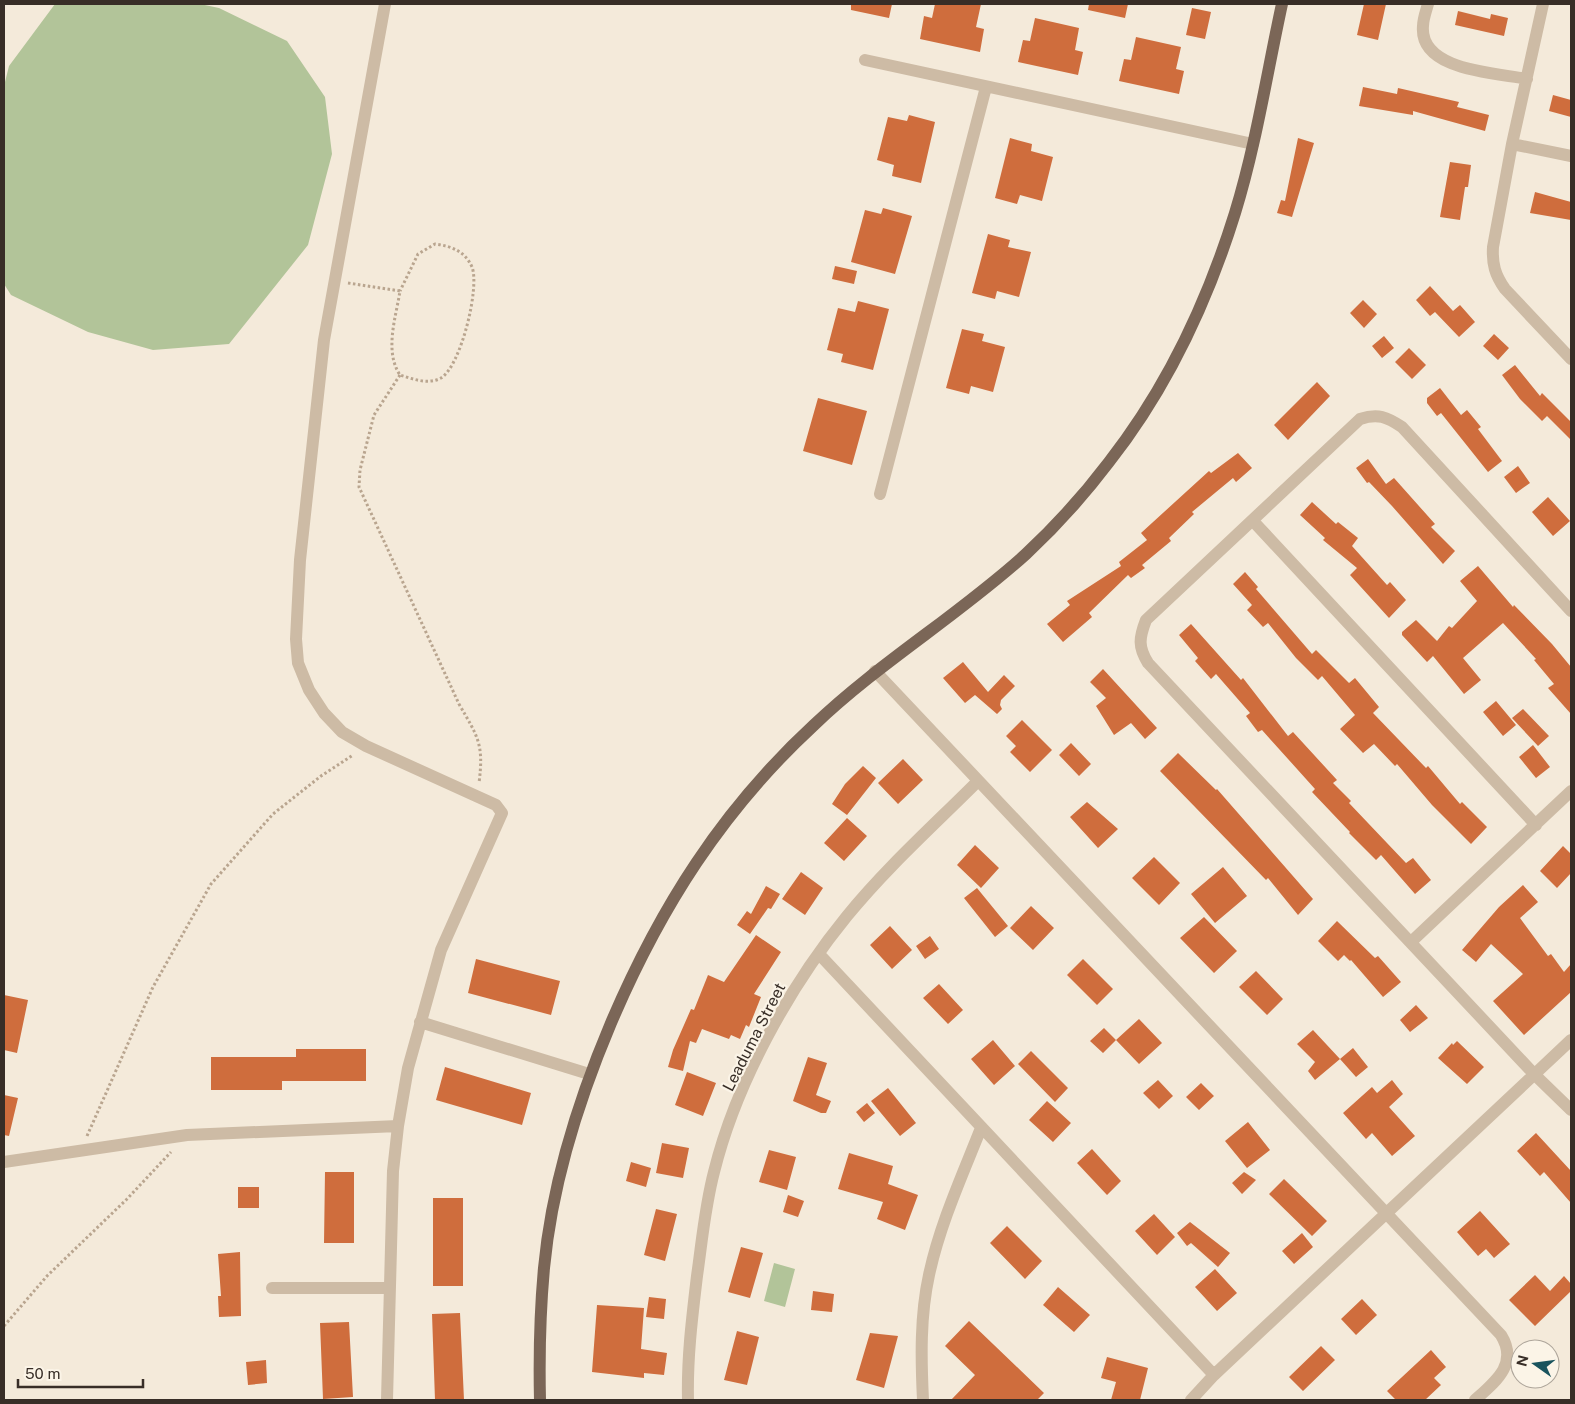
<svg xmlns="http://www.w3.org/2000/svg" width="1575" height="1404" font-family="'Public Sans',sans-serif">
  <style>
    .green { fill: #b2c499 }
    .building { fill: #cf6d3d }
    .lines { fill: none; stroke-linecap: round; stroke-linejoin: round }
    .path { stroke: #b9a58f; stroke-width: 3; stroke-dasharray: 2.5 2.5; stroke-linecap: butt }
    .minor { stroke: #cdbba5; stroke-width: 12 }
    .major { stroke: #7b6657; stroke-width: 12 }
    .labels { text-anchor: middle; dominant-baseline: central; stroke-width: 4.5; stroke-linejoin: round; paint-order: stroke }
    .street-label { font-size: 16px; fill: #382e27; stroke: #fbf4e7 }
  </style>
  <rect width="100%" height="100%" fill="#f4eada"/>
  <!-- green -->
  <path class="green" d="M55,4h145l19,4 68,33 38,56 7,57 -24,91 -79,99 -76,6 -65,-18 -77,-37 -7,-11v-198l5,-20z
    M774,1263l21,6 -10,38 -21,-6z"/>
  <!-- building -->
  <path class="building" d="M851,4h41l-3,14 -38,-8z
    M935,4h46l-5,23 8,2 -4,23 -60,-13 4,-23 8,2z
    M1089,4h39l-3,14 -37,-8z
    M1364,4h22l-8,36 -21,-5z
    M1192,8l19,4 -6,27 -19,-4z
    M1458,11l32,8 1,-5 17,4 -4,18 -49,-11z
    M1035,18l44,10 -4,22 8,2 -5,23 -60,-13 5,-22 7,1z
    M1136,37l45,10 -5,22 8,2 -5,23 -60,-13 5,-22 7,1z
    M1363,87l34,7 1,-6 61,14 -2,5 32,8 -4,16 -72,-20v4l-54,-9z
    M1553,95l18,5v17l-22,-6z
    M909,115l26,7 -14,61 -29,-7 2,-11 -17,-5 11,-43 19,4z
    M1010,138l22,6 -1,7 22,6 -11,44 -22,-6 -3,9 -22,-6z
    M1298,138l16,5 -22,74 -15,-4 4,-13 4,1z
    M1450,162l21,3 -3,22h-3l-5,33 -20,-3z
    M1535,192l36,10v18l-41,-7z
    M883,208l29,8 -17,58 -44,-12 14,-52 16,4z
    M988,234l22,6 -2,7 23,5 -12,45 -22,-6 -2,8 -23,-6z
    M835,266l22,5 -3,13 -22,-5z
    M1430,286l23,25 7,-6 15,17 -16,15 -24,-25 -5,4 -14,-16z
    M1363,300l14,14 -13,14 -14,-15z
    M858,301l31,8 -16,61 -32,-8 2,-8 -16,-4 11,-42 17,4z
    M962,329l22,5 -2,7 23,6 -12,45 -22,-6 -2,8 -23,-6z
    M1494,334l15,14 -11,12 -15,-14z
    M1384,336l10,12 -12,10 -10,-12z
    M1409,348l17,17 -14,14 -17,-17z
    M1515,365l25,31 2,-3 29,29v18l-24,-24 -5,5 -22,-22 -18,-24z
    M1317,382l13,14 -42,44 -14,-15z
    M1440,388l21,27 6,-5 14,17 -3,2 24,32 -14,11 -47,-59 -4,3 -10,-13v-5z
    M818,398l49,13 -15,54 -49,-14z
    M1238,453l14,15 -16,14 -3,-4 -41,34 2,2 -25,24 2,3 -29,24 3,3 -14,10 -3,-3 -39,38 3,4 -29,25 -16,-18 23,-19 -3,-4 54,-35 -2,-4 28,-22 -6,-7 68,-62 2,2z
    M1368,459l18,25 8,-6 41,46 -4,3 24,24 -12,13 -51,-58 -23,-24 -2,1 -11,-15z
    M1518,466l12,17 -14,10 -12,-16z
    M1548,497l22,24 -17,15 -21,-24z
    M1312,502l24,22 2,-2 20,16 -6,8 35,39 3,-3 16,18 -17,18 -39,-43 7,-7 -34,-28 2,-2 -25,-23z
    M1478,566l35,41 1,-2 38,39 19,23v47l-23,-26 6,-4 -20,-24 2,-1 -33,-36 -40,35 18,22 -17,14 -31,-38 -6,6 -25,-27v-3l14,-12 21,21 12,-15 3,2 25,-27 -17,-20z
    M1245,572l13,15 -2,2 56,65 4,-4 33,33 6,-5 24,29 -6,6 53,55 2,-2 32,38 2,-2 25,25 -16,17 -39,-39 -35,-41 -2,2 -21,-22 -11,9 -23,-24 15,-14 -33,-39 -4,4 -22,-22 -28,-35 -5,4 -16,-17 5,-5 -19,-21z
    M1191,624l50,56 2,-2 45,58 5,-4 44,48 -4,3 18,18 -2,2 57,60 7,-5 18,22 -16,14 -34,-39 -5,5 -27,-27 1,-1 -38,-40 3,-3 -53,-59 -4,2 -12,-16 4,-3 -34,-39 -5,5 -16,-18 3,-3 -19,-23z
    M963,662l25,30 16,-17 11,11 -14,14 -1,5 2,4 -5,5 -22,-19 -10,8 -22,-25z
    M1103,669l54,59 -12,11 -14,-16 -17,12 -18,-29 10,-8 -16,-16z
    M1496,701l20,24 -13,11 -20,-24z
    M1523,709l26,27 -11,10 -26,-28z
    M1022,720l30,30 -22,22 -20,-20 6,-6 -10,-10z
    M1071,743l20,21 -12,12 -20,-21z
    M1533,745l17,22 -14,11 -17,-21z
    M1178,753l38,37 1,-1 96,110 -15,16 -30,-37 -2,2 -106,-109z
    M903,759l20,21 -25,24 -20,-21z
    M863,766l13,12 -29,37 -15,-11 13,-20z
    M1087,802l31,27 -20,19 -28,-31z
    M847,818l20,18 -23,25 -20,-18z
    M975,845l24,23 -18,20 -24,-23z
    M1563,846l8,8v19l-14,15 -17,-17z
    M1154,857l26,26 -21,22 -27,-27z
    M1223,867l24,29 -32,27 -24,-29z
    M801,872l22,16 -18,27 -23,-16z
    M1523,885l15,17 -18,16 28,38 3,-2 13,18 7,-8v28l-47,43 -31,-34 30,-27 -32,-30 -15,18 -14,-12 37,-43z
    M766,886l14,8 -9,15 -3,-1 -18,26 -13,-9 10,-14 4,3z
    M977,888l31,38 -13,11 -31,-39z
    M1031,906l23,22 -21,22 -23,-22z
    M1204,917l33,34 -23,22 -34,-35z
    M1337,921l38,37 3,-2 23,26 -18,15 -32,-37 -1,1 -6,-6 -6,6 -20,-20z
    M890,926l22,24 -20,19 -22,-24z
    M756,935l25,17 -27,42 7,3 -12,30 -3,-2 -6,14 -9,-4 -2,4 -27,-10 -6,14 -6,-2 -7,30 -15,-4 5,-17 18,-41 3,1 14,-35 16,7z
    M930,936l9,13 -14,10 -9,-13z
    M476,959l84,22 -9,34 -83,-22z
    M1083,959l30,30 -16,16 -30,-30z
    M1256,971l27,28 -16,16 -28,-28z
    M939,984l24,26 -15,14 -25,-26z
    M4,995l24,5 -11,53 -13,-3z
    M1416,1005l12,13 -18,14 -10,-12z
    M1139,1019l23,24 -23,21 -23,-24z
    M1104,1028l12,12 -13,13 -13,-12z
    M1313,1030l27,29 -25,21 -7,-9 7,-9 -18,-18z
    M993,1040l22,26 -21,19 -23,-26z
    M1457,1041l27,26 -17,17 -29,-26 14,-15 1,2z
    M1353,1048l15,19 -12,10 -16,-18z
    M296,1049h70v32h-84v9h-71v-33h85z
    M1031,1051l37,37 -13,14 -37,-38z
    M808,1057l19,6 -11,32 15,6 -5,12h-5l-28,-12z
    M445,1067l86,26 -9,32 -86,-25z
    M687,1072l29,11 -13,33 -28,-11z
    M1158,1080l15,16 -14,13 -16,-16z
    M1392,1080l11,14 -14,13 26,29 -23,20 -20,-23 -6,6 -23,-26 29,-26 5,6z
    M1201,1083l13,13 -15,14 -13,-13z
    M888,1088l28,35 -16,13 -29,-35z
    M4,1095l14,3 -9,38 -5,-1z
    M1047,1101l24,22 -18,19 -24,-22z
    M867,1103l8,10 -11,9 -8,-10z
    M1248,1122l22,28 -23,18 -22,-27z
    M1536,1133l35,38v32l-27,-31 -4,4 -23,-25z
    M662,1143l27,5 -6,30 -27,-5z
    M1092,1149l29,32 -14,14 -30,-32z
    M769,1150l27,7 -9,33 -28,-8z
    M849,1153l44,13 -5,18 30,11 -13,35 -28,-11 6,-17 -45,-13z
    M631,1162l20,6 -5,19 -20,-6z
    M325,1172h29v71h-30z
    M1244,1172l12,8 -14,14 -10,-11z
    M1284,1179l43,42 -15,15 -43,-42z
    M238,1187h21v21h-21z
    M788,1195l16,6 -6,16 -15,-5z
    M433,1198h30v88h-30z
    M656,1209l21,5 -12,47 -21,-6z
    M1480,1211l30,33 -16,14 -8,-9 -8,7 -21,-24z
    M1154,1214l21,23 -18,18 -22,-24z
    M1190,1222l40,31 -12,14 -27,-24 -4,3 -10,-13z
    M1007,1226l35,35 -17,18 -35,-36z
    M1302,1233l11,14 -19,17 -12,-13z
    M741,1247l22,6 -13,45 -22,-6z
    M240,1252l1,64 -22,1 -1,-21h3l-3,-42z
    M1215,1269l22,24 -20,18 -22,-24z
    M1535,1275l15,16 14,-15 7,8v7l-36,35 -26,-26z
    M1058,1287l32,28 -16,17 -31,-27z
    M813,1291l21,3 -2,18 -21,-2z
    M649,1297l17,2 -2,20 -18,-2z
    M1362,1299l15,16 -21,20 -15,-16z
    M597,1305l47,3 -3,41 26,4 -3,22 -20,-2v5l-52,-6z
    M460,1313l4,87h-29l-3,-86z
    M969,1321l75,72 -7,7h-86l24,-25 -30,-29z
    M349,1322l4,75 -30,2 -3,-76z
    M737,1331l22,6 -12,48 -23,-5z
    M870,1333l28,3 -14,52 -28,-8z
    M1321,1346l14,14 -32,31 -14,-14z
    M1431,1350l15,17 -12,11 7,7 -16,15h-29l-9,-9z
    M1107,1357l41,11 -8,32h-29l5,-18 -15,-4z
    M266,1360l1,23 -19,2 -2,-23z"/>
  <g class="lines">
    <!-- path -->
    <path class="path" d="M348,283l52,8c-4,26 -16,60 0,84 13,4 28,10 41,3 20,-12 39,-91 31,-111 -7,-16 -21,-21 -37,-23l-17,10 -18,37
      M400,375l-26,40 -14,55 -1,17 100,217c19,33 25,40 20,79
      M87,1136l66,-149 58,-103 62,-70 48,-38 32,-21
      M4,1326l43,-50 80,-77 44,-47"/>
    <!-- minor -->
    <path class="minor" d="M385,4l-61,336 -24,220 -4,79 2,24 11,27 15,23 18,19 24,14 130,59 6,8 -61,137 -33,118 -10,58 -5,45 -6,229
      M1428,4c-2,7 -5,15 -5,22 -4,45 74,47 104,53
      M1543,4l-31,140 -19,103c-1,17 2,28 12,42l66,70
      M865,60l388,84
      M1512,144l59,12
      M880,494l106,-407
      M1253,521l283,304
      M1571,611l-169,-184c-15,-10 -24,-14 -42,-8l-214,201c-7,18 -8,27 2,43l387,412 36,35
      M875,671l626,664c18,29 -6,47 -26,65
      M1411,942l160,-151
      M819,954l395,421
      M420,1022l169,52
      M4,1162l183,-27 211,-9
      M272,1288h118
      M688,1400c-1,-42 4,-82 9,-124 5,-35 8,-70 17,-104 22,-89 75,-185 133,-256 40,-49 87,-91 131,-135
      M923,1400c-2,-41 -3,-84 6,-125 11,-51 33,-99 52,-147
      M1191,1400l23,-25 357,-335"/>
    <!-- major -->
    <path class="major" d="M540,1400c-1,-44 0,-88 4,-132 8,-85 34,-167 67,-245 49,-115 111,-213 203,-298 66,-63 145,-110 212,-171 30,-28 58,-59 83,-92 58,-74 98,-159 126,-249 21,-68 32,-140 47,-209"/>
  </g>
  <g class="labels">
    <!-- street labels -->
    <g class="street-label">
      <text transform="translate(754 1037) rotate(-63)">Leaduma Street</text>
    </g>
  </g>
  <!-- border -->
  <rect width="1575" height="1404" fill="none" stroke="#382e27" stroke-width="10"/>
  <!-- north arrow -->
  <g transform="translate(1535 1364) rotate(284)"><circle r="24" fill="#fbf4e7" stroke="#ada59a"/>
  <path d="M0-4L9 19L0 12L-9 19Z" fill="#19535d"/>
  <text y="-8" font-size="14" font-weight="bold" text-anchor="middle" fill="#382e27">N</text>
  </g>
  <!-- scale -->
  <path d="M18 1379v8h125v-8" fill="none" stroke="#382e27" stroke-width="2.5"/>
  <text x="25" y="1379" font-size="15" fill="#382e27" stroke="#fbf4e7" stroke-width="4" paint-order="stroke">50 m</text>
</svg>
